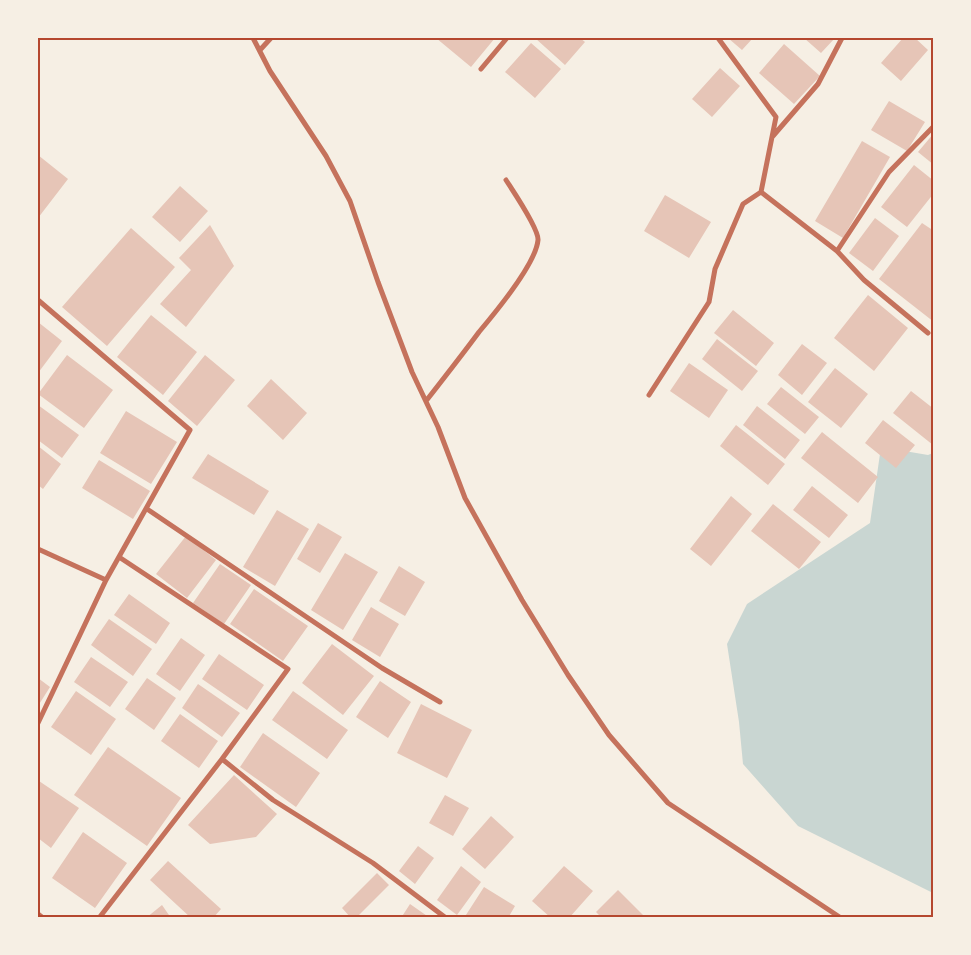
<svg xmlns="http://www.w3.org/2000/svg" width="971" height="955" font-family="'DejaVu Sans',sans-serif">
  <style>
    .water { fill: #c9d6d2 }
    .building { fill: #e6c5b7 }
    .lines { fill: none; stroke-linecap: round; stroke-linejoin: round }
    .minor { stroke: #c5725c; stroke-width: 5 }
    .neatline { fill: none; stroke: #b5482f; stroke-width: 2 }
  </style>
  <rect width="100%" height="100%" fill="#f6efe4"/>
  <!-- water -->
  <path class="water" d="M881,447l47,8 5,-2v440l-135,-67 -55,-62 -4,-42 -12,-78 20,-40 123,-81z"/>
  <!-- building -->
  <path class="building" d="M436,38h59l-24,29z
    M535,38h45l5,4 -20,23z
    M728,38h25l-11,12z
    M804,38h31l-14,15z
    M903,38h12l13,12 -27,31 -20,-18z
    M531,43l30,26 -26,29 -30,-26z
    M784,44l36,32 -26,28 -35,-31z
    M720,68l20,18 -28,31 -20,-18z
    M889,101l36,21 -18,29 -36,-21z
    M934,133v32l-16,-13z
    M862,141l28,16 -47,81 -28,-17z
    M38,155l30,24 -30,39z
    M914,165l20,16v12l-27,34 -26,-20z
    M180,186l28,25 -28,31 -28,-25z
    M665,195l46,27 -22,36 -45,-27z
    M875,218l24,18 -26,35 -24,-18z
    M922,223l12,8v91l-55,-43z
    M210,225l24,41 -48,61 -26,-23 31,-34 -12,-12z
    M131,228l44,39 -68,79 -45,-39z
    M868,295l40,33 -34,43 -40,-33z
    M733,310l41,33 -18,23 -42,-33z
    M151,315l46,37 -34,43 -46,-38z
    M38,322l24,19 -24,32z
    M717,339l41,32 -16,20 -40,-32z
    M802,344l25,19 -25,32 -24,-20z
    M67,355l46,35 -29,38 -46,-34z
    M205,355l30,25 -38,46 -29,-25z
    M689,363l39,27 -19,28 -39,-27z
    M835,368l33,26 -27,34 -33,-26z
    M271,379l36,34 -24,27 -36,-34z
    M781,387l38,30 -14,17 -38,-30z
    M911,391l23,18 -1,36 -40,-32z
    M38,405l41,30 -17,23 -24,-18z
    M757,406l43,34 -15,19 -42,-34z
    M126,411l51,31 -26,42 -51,-31z
    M883,420l32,25 -19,23 -31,-25z
    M736,425l49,39 -17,21 -48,-39z
    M822,432l56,45 -20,26 -57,-45z
    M38,446l23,18 -18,25 -5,-4z
    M208,454l61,37 -15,24 -62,-37z
    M99,460l51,31 -17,28 -51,-31z
    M812,486l36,29 -19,23 -36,-28z
    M731,496l21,18 -41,52 -21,-17z
    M773,504l48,38 -22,27 -48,-38z
    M277,510l32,19 -34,57 -32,-19z
    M318,523l24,14 -22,36 -23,-14z
    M186,536l30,24 -29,38 -31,-24z
    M345,553l33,19 -35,58 -32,-20z
    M220,564l31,21 -27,39 -31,-21z
    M399,566l26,16 -20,34 -26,-15z
    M254,589l54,37 -25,35 -53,-37z
    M129,594l41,29 -14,21 -42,-29z
    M371,607l28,17 -19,33 -28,-17z
    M109,619l43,30 -19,27 -42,-31z
    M181,638l24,17 -25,36 -24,-17z
    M332,644l42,32 -31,39 -41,-32z
    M219,654l45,31 -17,25 -45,-31z
    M91,657l37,25 -18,25 -36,-25z
    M38,678l12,9 -12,19z
    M147,678l29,20 -22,32 -29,-21z
    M380,681l31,21 -23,36 -32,-21z
    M198,684l42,29 -18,24 -40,-29z
    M76,691l40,28 -25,36 -40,-28z
    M293,691l55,39 -21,29 -55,-39z
    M421,704l51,26 -25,48 -50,-25z
    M180,714l38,27 -19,27 -38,-27z
    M263,733l57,40 -24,34 -56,-40z
    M108,747l73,51 -34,48 -73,-51z
    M234,775l43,39 -21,23 -46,7 -22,-19z
    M39,781l40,27 -28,40 -13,-10v-54z
    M445,795l24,13 -16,28 -24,-13z
    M491,816l23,21 -29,32 -23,-20z
    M83,832l44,31 -32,45 -43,-30z
    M418,846l16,12 -19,26 -16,-13z
    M168,861l53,48 -8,9h-22l-41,-38z
    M461,866l20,16 -24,33 -20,-15z
    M564,866l29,25 -24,27h-18l-19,-17z
    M377,873l12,12 -33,33h-5l-9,-10z
    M484,887l31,19 -7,12h-44z
    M618,890l25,25 -2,3h-39l-6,-6z
    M410,904l20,14h-29z
    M162,905l9,13h-25z"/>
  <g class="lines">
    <!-- minor -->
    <path class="minor" d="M253,38l17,33 56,85 24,45 28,81 34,90 26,55 27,71 57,102 46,75 41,60 59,68 173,115
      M260,50l11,-12
      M481,69l26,-31
      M773,136l45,-52 24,-46
      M761,192l76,59 27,29 64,53
      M837,251l52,-79 45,-46
      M38,300l152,130 -84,150 -68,143
      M649,395l60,-93 6,-33 28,-65 18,-12 15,-75 -58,-79
      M426,401c18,-23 36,-46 53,-69 16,-19 57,-69 59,-92 1,-11 -25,-49 -32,-60
      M147,509l235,159 58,34
      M38,549l68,31
      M222,759l51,41 100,63 73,55
      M38,914l5,4
      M99,918l123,-159 66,-90 -169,-112"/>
  </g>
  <!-- border -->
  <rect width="971" height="955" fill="none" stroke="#f6efe4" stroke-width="78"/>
  <rect x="39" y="39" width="893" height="877" class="neatline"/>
</svg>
